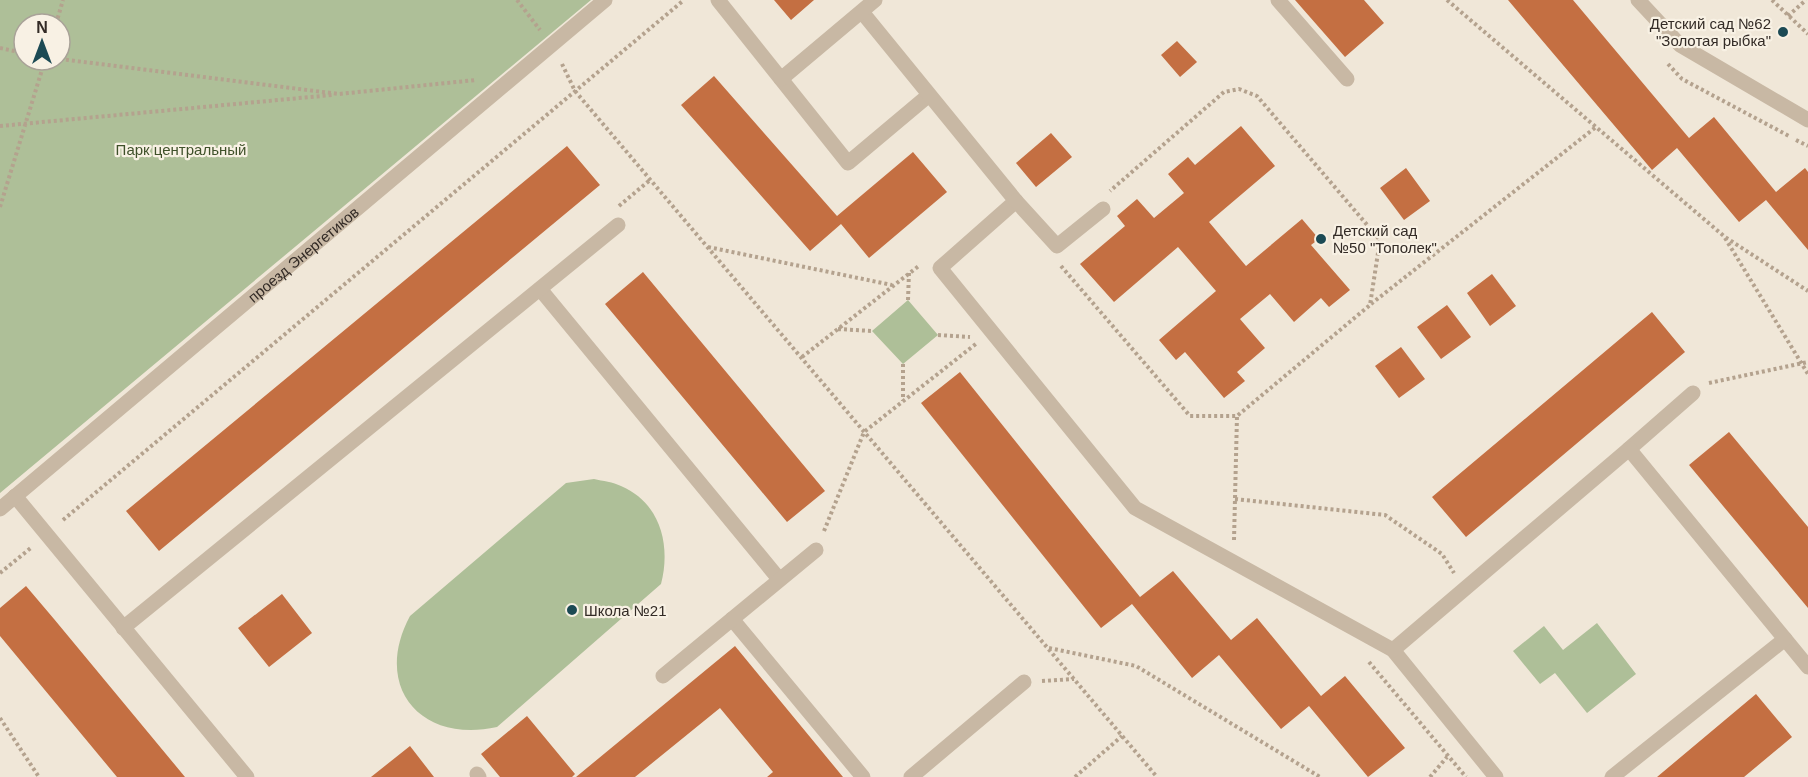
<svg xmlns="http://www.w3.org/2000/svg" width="1808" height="777" font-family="Arial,sans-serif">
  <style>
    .green { fill: #aebf98; fill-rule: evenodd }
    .building { fill: #c46f42 }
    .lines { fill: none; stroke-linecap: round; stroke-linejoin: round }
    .path { stroke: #b4a28e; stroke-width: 4; stroke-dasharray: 3 3; stroke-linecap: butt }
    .minor { stroke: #c8b8a4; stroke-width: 15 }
    .poi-dot { fill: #1c4a54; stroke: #f8f1e4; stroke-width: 2 }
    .labels { text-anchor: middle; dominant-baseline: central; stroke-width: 4.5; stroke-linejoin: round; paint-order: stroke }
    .poi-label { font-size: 15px; fill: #332b26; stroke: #f8f1e4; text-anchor: start }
    .park-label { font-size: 15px; fill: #3f512a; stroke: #f8f1e4 }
    .street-label { font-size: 15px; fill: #332b26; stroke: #f8f1e4 }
  </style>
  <rect width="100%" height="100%" fill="#f0e7d8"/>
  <!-- green -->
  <path class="green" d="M0,0h591l-591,493zM24,24h36v36h-36z
    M908,300l30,35 -35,29 -31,-33z
    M594,479c9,2 19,3 27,7 40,17 50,60 40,98l-164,143c-76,17 -125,-40 -87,-111l156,-133z
    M1597,623l39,51 -49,39 -32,-40 -15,11 -27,-33 31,-25 19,24z"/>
  <!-- building -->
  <path class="building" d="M774,0h40l-23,20z
    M1295,0h69l20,23 -39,34z
    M1508,0h65l116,138 25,-21 62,75 29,-24 3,4v78l-42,-50 -27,22 -62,-74 -25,22z
    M1177,41l20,21 -17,15 -19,-22z
    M714,76l123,140 76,-64 34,40 -78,66 -28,-34 -31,27 -129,-146z
    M1241,126l34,40 -66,56 37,44 56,-47 17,20 -8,6 39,45 -21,17 -8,-9 -27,24 -24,-28 -30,25 25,29 -28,24 8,9 -21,17 -39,-46 -9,8 -17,-20 57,-49 -38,-44 -64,55 -34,-38 45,-38 -8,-10 20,-17 17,19 30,-25 -16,-19 20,-17 7,8z
    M1051,133l21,24 -36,30 -20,-24z
    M567,146l33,39 -441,366 -33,-40z
    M1406,168l24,33 -26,19 -24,-32z
    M643,272l182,219 -38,31 -182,-218z
    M1492,274l24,32 -26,20 -23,-33z
    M1447,305l24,32 -30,22 -24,-32z
    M1652,312l33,40 -219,185 -34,-40z
    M1401,347l24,32 -26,19 -24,-32z
    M960,372l180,225 33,-26 58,69 26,-22 64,78 24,-20 60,72 -37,29 -59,-71 -28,23 -62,-74 -27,23 -60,-74 -31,24 -180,-225z
    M1729,432l79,95v81l-119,-143z
    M26,586l28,33 131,158h-68l-117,-141v-28z
    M282,594l30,39 -43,34 -31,-39z
    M735,646l108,131h-76l6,-5 -53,-64 -85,69h-59z
    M1756,694l36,43 -48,40h-87z
    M527,716l48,58 -3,3h-72l-19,-23z
    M410,746l24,31h-63z"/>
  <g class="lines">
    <!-- path -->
    <path class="path" d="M517,0l23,30
      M1447,0l278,237 83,54
      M1772,0l36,34
      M1788,16l18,-16
      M56,24l7,-24
      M0,48l24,5
      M60,59l279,35 137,-14
      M562,64l13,27 582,686
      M1668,64l14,15 107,57
      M0,126l332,-31
      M1796,140l12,6
      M619,206l31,-26
      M0,207l45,-147
      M1725,238l83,136
      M708,247l184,38
      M1061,266l129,150h47l133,-111 10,-65 -123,-144 -18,-7 -15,3 -114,99
      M908,300l1,-28
      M1371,304l225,-177
      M838,329l34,2
      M938,335l32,2
      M802,357l118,-92
      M903,364v37
      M1709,383l99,-21
      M1235,499l150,16 57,39 12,19
      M63,520l621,-520
      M824,531l40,-99 113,-89
      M1234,540l3,-124
      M0,573l32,-26
      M1049,648l87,18 184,111
      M1369,662l97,115
      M1042,681l32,-2
      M0,718l39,59
      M1075,777l47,-41
      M1430,777l17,-20"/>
    <!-- minor -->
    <g class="minor">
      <path d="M718,0l130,163 81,-68"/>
      <path d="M1278,0l69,79"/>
      <path d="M1638,0l42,45 128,75"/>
      <path d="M862,12l154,189 -76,67 195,240 258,142 103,127"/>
      <path d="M781,79l94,-79"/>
      <path d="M1016,201l41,45 46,-37"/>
      <path d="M540,289l239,290"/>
      <path d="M1629,449l64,-56"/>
      <path d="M15,496l232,281"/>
      <path id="s1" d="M0,509l605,-509"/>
      <path d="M732,619l131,158"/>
      <path d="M123,628l495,-403"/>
      <path d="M1785,639l23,28"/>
      <path d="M1393,650l236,-201 156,190 -173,138"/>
      <path d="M663,676l153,-126"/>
      <path d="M477,774l2,3"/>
      <path d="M911,777l113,-95"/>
    </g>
  </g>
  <!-- markers -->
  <g class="poi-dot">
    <circle cx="1783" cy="32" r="6"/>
    <circle cx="1321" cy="239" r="6"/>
    <circle cx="572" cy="610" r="6"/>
  </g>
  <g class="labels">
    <!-- poi labels -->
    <g class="poi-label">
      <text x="1771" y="23" text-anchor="end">Детский сад №62<tspan x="1771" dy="17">"Золотая рыбка"</tspan></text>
      <text x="1333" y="230">Детский сад<tspan x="1333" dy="17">№50 "Тополек"</tspan></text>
      <text x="584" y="610">Школа №21</text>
    </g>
    <!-- park labels -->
    <g class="park-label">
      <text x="181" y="149">Парк центральный</text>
    </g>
    <!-- street labels -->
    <g class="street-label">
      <text stroke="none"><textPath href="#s1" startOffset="396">проезд Энергетиков</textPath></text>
    </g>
  </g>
  <!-- north arrow -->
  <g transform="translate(42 42)"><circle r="28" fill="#f8f1e4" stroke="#a9a298" stroke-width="1.5"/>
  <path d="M0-4.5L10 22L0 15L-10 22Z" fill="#1c4a54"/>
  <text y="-9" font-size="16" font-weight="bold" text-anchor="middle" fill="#332b26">N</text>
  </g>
</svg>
